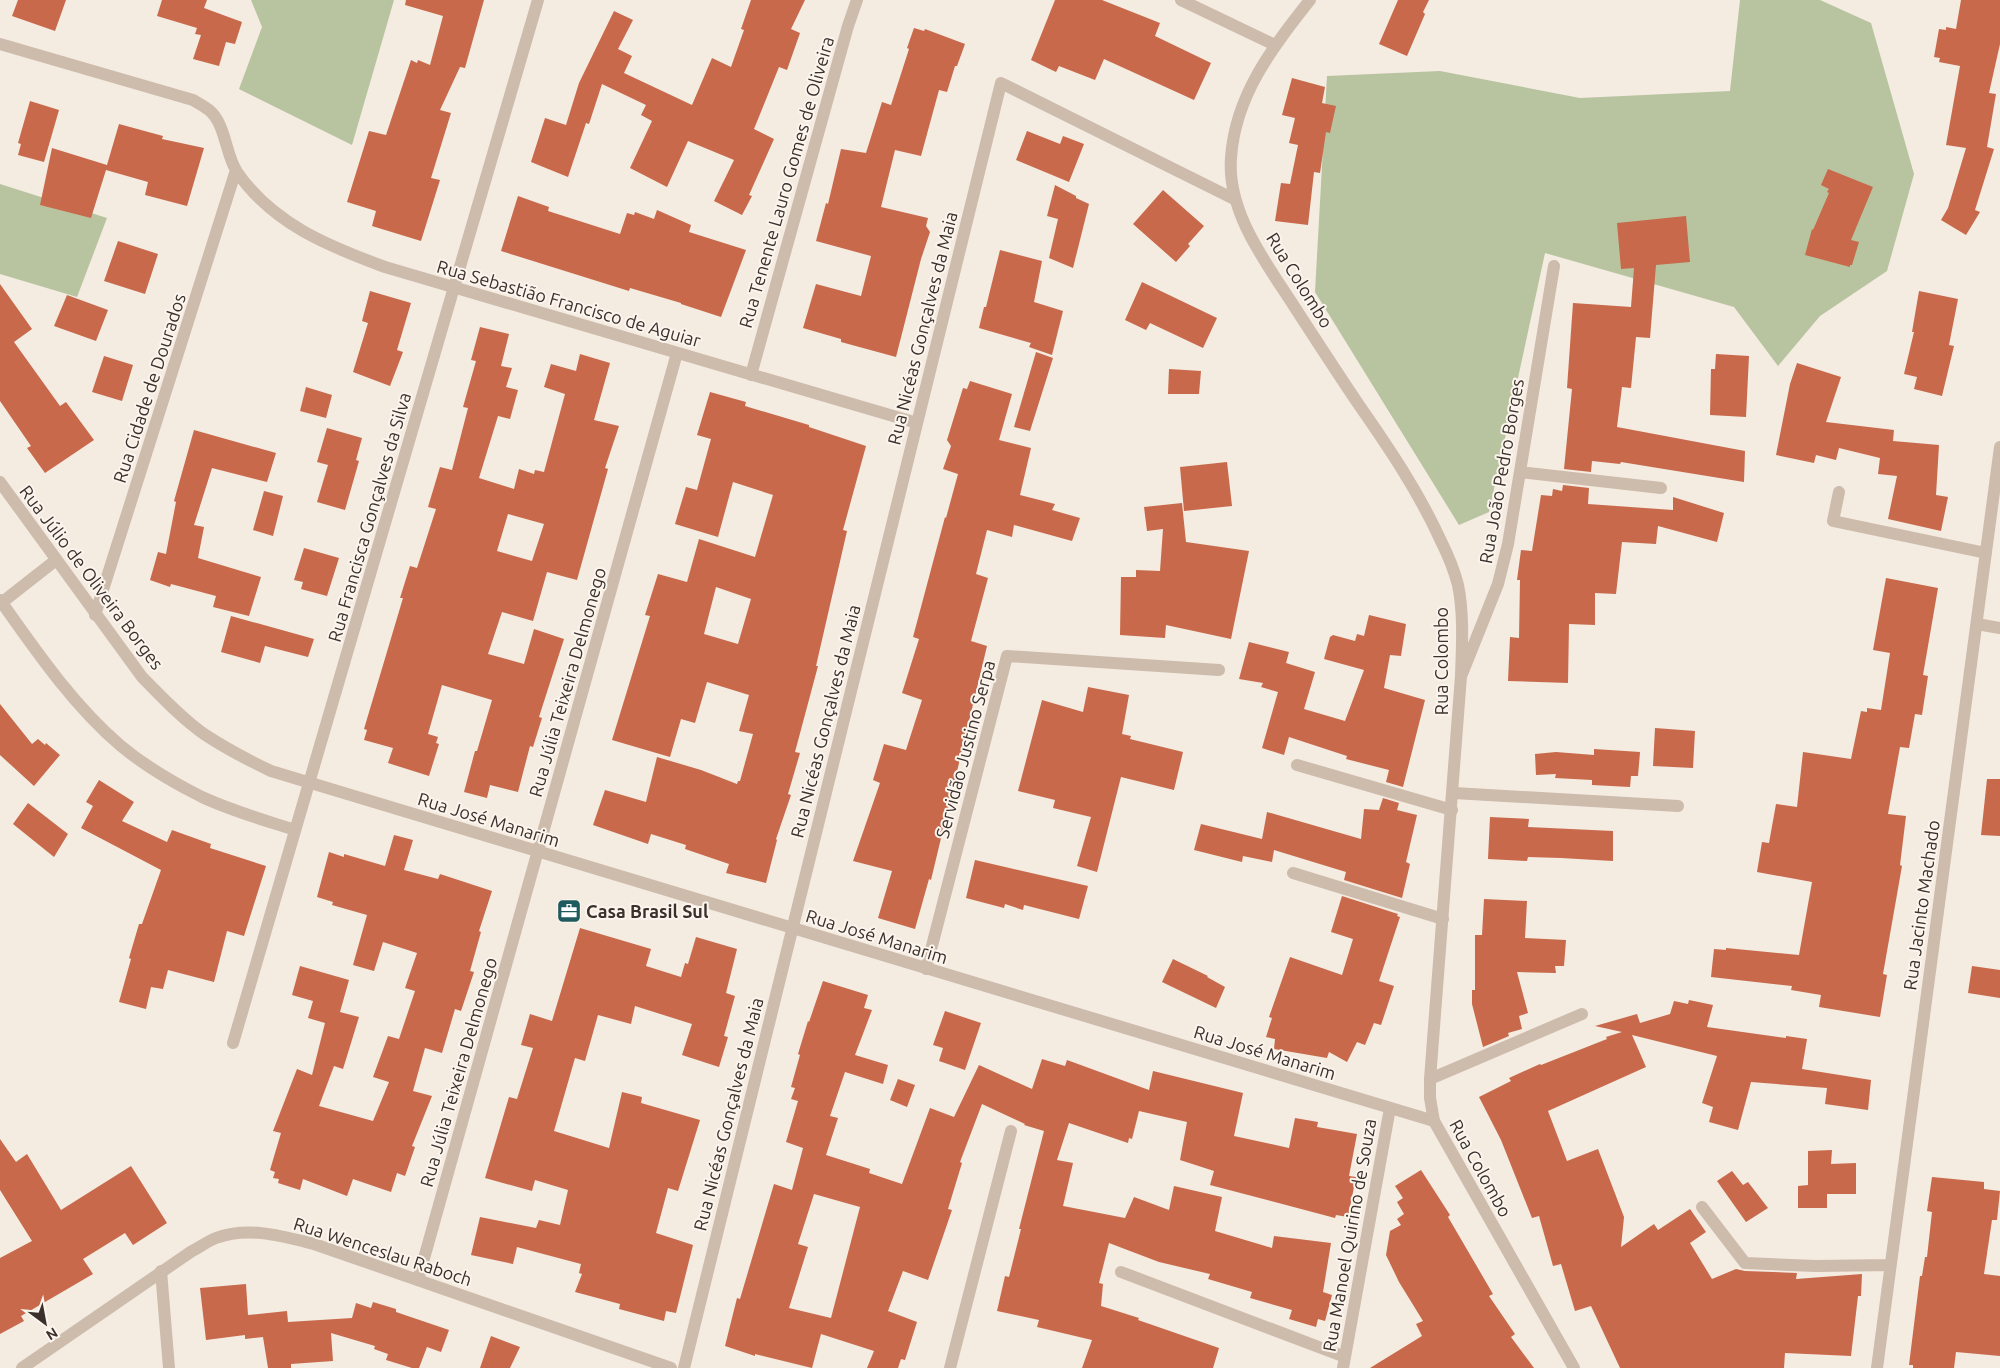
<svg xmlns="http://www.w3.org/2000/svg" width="2000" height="1368" font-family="Ubuntu,sans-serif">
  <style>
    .green { fill: #b8c4a0 }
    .building { fill: #c8694b; fill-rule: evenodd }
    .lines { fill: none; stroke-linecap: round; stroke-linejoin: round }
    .minor { stroke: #cdbbac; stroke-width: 12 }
    .tertiary { stroke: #cdbbac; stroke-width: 12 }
    .labels { text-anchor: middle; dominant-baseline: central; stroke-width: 4; stroke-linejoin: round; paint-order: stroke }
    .street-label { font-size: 18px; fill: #3b302b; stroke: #fbf5ee }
    .poi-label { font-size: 18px; font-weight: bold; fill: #3b302b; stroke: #fbf5ee; text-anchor: start }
  </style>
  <rect width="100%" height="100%" fill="#f4ebe1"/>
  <!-- green -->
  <path class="green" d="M251,0h143l-42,145 -113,-56 23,-62z
    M1740,0h80l51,23 43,151 -27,97 -67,45 -42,50 -44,-59 -189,-54 -56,259 -30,13 -144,-233 12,-216 113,-5 140,27 150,-7z
    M0,184l107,34 -30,79 -77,-23z"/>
  <!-- building -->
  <path class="building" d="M18,0h48l-11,31 -43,-15z
    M162,0h45l-3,8 38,14 -7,22 -9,-2 -7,24 -26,-7 8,-24 -6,-1 2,-6 -40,-12z
    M406,0h78l-19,68 -5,-1 -20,43 11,3 -20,65 9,2 -19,61 -49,-15 4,-15 -29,-9 22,-71 17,4 25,-75 6,3 1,-3 12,5 13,-49 -38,-11z
    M751,0h54l-14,29 9,4 -13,37 -8,-3 -25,62 20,10 -25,56 3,1 -10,19 -28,-14 20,-41 -46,-19 -21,46 -37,-19 22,-47 -11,-6 5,-10 -44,-21 -13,40 -3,-1 -18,54 -37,-15 14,-44 21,7 13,-42 35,-72 19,9 -15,29 14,7 -8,17 68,32 20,-47 19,9 13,-37 -3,-1z
    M1055,0h47l58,23 -5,13 56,27 -17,37 -90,-41 -9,21 -36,-14 -3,6 -25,-12z
    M1398,0h31l-6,12 2,2 -18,42 -28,-12z
    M1961,0h39v44l-11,49 7,1 -9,53 7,2 -19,61 5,2 -14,23 -25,-15 7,-12 18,-60 -20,-3 14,-79 -21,-4 1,-4 -6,-1 5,-28 7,1v-3l10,2z
    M914,28l10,3 1,-2 40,15 -8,22h-2l-8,26 -8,-2 -18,66 -26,-6 -14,57 47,11 -2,8 4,6 -9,27 -25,98 -55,-15v-3l-38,-11 13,-44 45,12 10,-40 -55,-15 10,-38 2,1 13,-55 25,4 16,-51 9,3 18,-56 -2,-1z
    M1292,78l33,9 -3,16 14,3 -6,27 -4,-1 -6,41 -6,-1 -6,53 -33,-4 6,-38 9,1 8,-39 -9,-2 6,-25 -13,-3z
    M30,101l29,9 -15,52 -26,-7 3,-11 -3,-1z
    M119,124l44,12 -1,3 42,9 -17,58 -42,-11 3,-13 -42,-12 -15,48 -51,-13 12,-57 55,17z
    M1027,131l33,13 3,-8 21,8 -15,38 -53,-22z
    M1828,169l45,18 -22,53 8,2 -7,23h-2v2l-45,-12 7,-26 1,1 16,-37 -2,-1 2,-3 -8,-4z
    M1055,185l21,11v2l13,6 -16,64 -24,-10 9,-39 -11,-3z
    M1163,190l41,36 -16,18 2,2 -14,16 -43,-38z
    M518,196l31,11 -1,4 72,23 7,-21 7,2 1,-3 19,7 3,-9 34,15 -2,7 57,18 -25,67 -40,-13v-1l-51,-15 -1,3 -128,-40z
    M1686,216l4,46 -34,3 -6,73 -14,-1 -5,51 -9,-1 -5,40 128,24 -1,31 -123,-20 -1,2 -28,-3 -1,11 -27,-3 8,-80 -5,-1 6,-85 58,4 3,-39 -13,1 -4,-46z
    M118,241l40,13 -13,40 -41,-13z
    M1000,250l42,11 -8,41 29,9 -11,44 -23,-8 2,-4 -52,-15 5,-21h2z
    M1142,282l75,36 -14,30 -53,-25 -4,7 -21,-10z
    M0,284l32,45 -18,13 46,64 6,-4 28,38 -49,33 -18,-25 4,-2 -31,-45z
    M370,291l41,12 -14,47 6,2 -13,34 -37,-14 15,-49 -6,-2z
    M1919,291l39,8 -9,46 5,1 -12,50 -28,-7 3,-12 -13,-3 10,-42h-2z
    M67,295l41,15 -12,31 -42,-15z
    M480,327l29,7 -8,32 11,2 -6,19 12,3 -8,29 -12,-3 -19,62 35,11 5,-20 15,5 1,-4 9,2 21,-78 -21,-7 7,-23 25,7 4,-17 30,9 -16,57 25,6 -14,42 3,1 -31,111 -30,-8 -14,49 -31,-9 -14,42 36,10 10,-35 30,10 -25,78 3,1 -9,29 -3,-1 -12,46 -28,-7 -3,13 -23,-6 11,-41h2l15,-51 -50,-15 -14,49 10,3 -2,6 3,1 -10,32 -41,-13 5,-15 -29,-8 3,-10 -3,-1 39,-131h-3l10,-32 7,2 19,-59 -8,-2 12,-40 12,3 16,-62 -5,-1 13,-46 -5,-1zM508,514l36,10 -12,37 -35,-10z
    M1036,352l17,6 -23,73 -16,-4z
    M1716,354l33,2 -3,61 -36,-2 1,-46h4z
    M104,356l29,9 -11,36 -30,-9z
    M1797,363l44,14 -15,45 68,8 -1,11 46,4 -3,50 12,2 -7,34 -53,-12 9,-43 -19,-2 2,-16 -41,-10 -3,12 -20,-5 -2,8 -38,-8 14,-71z
    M1169,369l32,2 -2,23h-31z
    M970,381l42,13 -13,46 32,8 -11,47 35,9 -3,6 28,8 -8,23 -58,-16 -2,12 -25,-7 -11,44 12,4 -17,63 16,5 -56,234 -2,-1 -14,50 -37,-11 14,-47 -39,-10 27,-78 -7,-3 11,-36 22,6 16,-50 -20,-7 17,-54 -6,-2 32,-120 1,1 12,-44 -15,-5 8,-23 -4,-6 16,-52 4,1z
    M306,387l26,8 -6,23 -26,-7z
    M710,392l36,10 -1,4 64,19v2l57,19 -23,84 4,1 -31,135h2l-23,86 5,1 -12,41 3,1 -15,44 1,1 -11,43 -40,-10 3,-9 -44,-15 1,-4 -35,-11 -3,10 -55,-19 12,-35 41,12 11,-45 44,13 36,14 1,-3h2l13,-47 -14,-3 10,-36 -42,-13 -12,41 -14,-4 -11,38 -58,-17 38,-124 -5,-1 13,-41 29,8 12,-43 56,18 18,-62 -40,-13 -15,55 -43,-13 11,-37 11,3 14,-51 -14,-4zM716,587l35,12 -13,45 -34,-10z
    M327,428l35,10 -6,22 3,1 -14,49 -28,-8 11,-37 -11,-3z
    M194,430l82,23 -9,29 -55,-14 -18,57 10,2 -6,31 63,19 -12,39 -36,-9 3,-11 -45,-12 -1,3 -20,-7 8,-28 8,2 10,-52 -2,-1z
    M1227,462l5,44 -48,5 -4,-44z
    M1563,485l26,3 -1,16 85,6v-13l51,16 -7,29 -59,-16 -2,18 -34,-2 -6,52 -21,-1v32l-26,-1 -1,59 -60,-2 2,-44 9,1 1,-58h-3l4,-30 11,1 9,-56 11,1 1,-7 9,2z
    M264,491l19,5 -10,40 -20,-6z
    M1182,503l4,39 63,9 -18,88 -65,-14 -1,13 -45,-3 1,-58h15v-7l24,1 3,-42 -16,2 -3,-24z
    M304,548l35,10 -12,38 -26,-7 2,-7 -9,-2z
    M1886,578l52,10 -15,87 5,1 -6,39 -7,-1 -6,34 -9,-1 -12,67 18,2 -6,49 2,1 -19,108 4,1 -7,42 -61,-10 2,-12 -30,-5 1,-4 -81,-9 3,-28 12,1v-2l73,7 13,-73 -55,-10 5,-30 7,1 7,-39 21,3 6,-55 48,7 10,-48 6,1v-4l14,2 9,-57 -17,-3z
    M1369,615l37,9 -5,32 -11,-1 -6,33 41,12 -22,87 -17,-5 3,-12 -43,-11 1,-3 -58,-19 -5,18 -22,-7 16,-56 -17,-5 2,-4 -24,-4 10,-37 40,10 -3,11 29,9 -11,37 41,12 19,-51 -40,-11 6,-22 3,-2 22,6 2,-7 7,2z
    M231,616l83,23 -6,18 -43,-11 -5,17 -39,-11z
    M1088,687l41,8 -7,39 9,2 -1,3 53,13 -9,38 -53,-13 -24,95 -20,-6 14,-49 -38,-9 2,-8 -37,-9 24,-91 41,12z
    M0,704l32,40 6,-5 7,6 1,-2 14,12 -26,31 -34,-31z
    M1655,728l40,3 -2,37 -40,-2z
    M1594,749l46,3 -2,24h-7l-1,11 -38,-2v-5l-37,-2 1,-4 -20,1 -1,-21 21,-2 38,3z
    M1987,779h13v57l-19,-1z
    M99,780l35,22 -12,19 45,21 5,-12 39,14 -1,4 56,18 -22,70 -17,-5 -13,51 -46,-12 -5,19 -12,-2 -5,22 -27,-7 12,-43 -2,-1 10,-34h3l19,-54 -80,-42 12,-22 -7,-4z
    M1383,798l16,5 -2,7 20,5 -11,47 4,2 -8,34 -58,-18 2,-8 -72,-22 -2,12 -29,-6 -1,6 -48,-12 7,-26 61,15 5,-27 94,27 3,-30 15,1z
    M28,803l40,31 -14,23 -41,-33z
    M1490,817l39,2 -1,8 85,4v30l-52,-3 -33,-1 -1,4 -39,-2z
    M394,835l19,5 -9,30 34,9 2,-5 52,17 -13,40 2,1 -11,39 4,1 -13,39 -6,-2 -13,44 -17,-5 -12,43 19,5 -20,50 3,1 -10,29 -8,-3 -6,19 -38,-13 -6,17 -44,-17 -3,11 -22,-7 1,-4 -6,-1 2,-6 -5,-2 11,-37 -8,-2 24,-62 15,6 13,-52 -17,-5 5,-17 -21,-6 8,-29 49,14 -9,32 19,5 -16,52 -9,-3 -15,40 54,15 16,-39 -16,-5 15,-41 11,3 16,-48 -10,-3 12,-35 -34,-11 -9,29 -21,-6 14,-50 -35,-10 1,-3 -16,-5 12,-45 15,5v-3l41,12z
    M975,860l113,26 -9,33 -55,-14 -1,5 -18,-6 -1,4 -38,-10z
    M1342,896l56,18 -1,2 3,1 -21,64 15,5 -13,39 -7,-2 -9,22 -8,-3 -10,20 -18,-10 -2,6 -53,-9 1,-10 -9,-2 6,-19 -3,-1 21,-60 52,18 11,-36 -22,-7z
    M1484,899l43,2 -2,37 41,2 -2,26h-9l1,7 -39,-1 11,41 -9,3 3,13 -14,4 1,3 -26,11 -11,-43v-14h3v-55h7z
    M580,928l71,21 -5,17 35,11 4,-14 3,1 8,-27 41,12 -11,44 9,3 -11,40 4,1 -9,30 -37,-12 10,-31 -57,-18 -4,18 -33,-9 -13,46 -10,-3 -21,73 55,17 13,-56 20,5 -1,6 59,17 -22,71 -10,-3 -12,45 37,12 -17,68 -10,-2 -2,10 -45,-12 1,-5 -45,-12 7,-18 -3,-1 2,-9 -64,-17 -4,17 -42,-9 9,-38 56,11 3,-8 21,5 8,-35 -33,-10 -3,11 -47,-13 24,-81 8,2 16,-51 -12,-3 9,-31 22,7z
    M1173,959l35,17 -1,1 18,10 -9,21 -54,-26z
    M1972,966l28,4v28l-32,-5z
    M823,981l45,14 -4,13 8,2 -17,45 33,10 -5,19 -38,-12 -15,44 8,2 -12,37 44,14 -1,4 33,11 28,-76 24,9 25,-52 53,24 10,-30 23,7 2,-6 82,30 4,-19 90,22 -9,43 55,12 6,-30 23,4 -1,5 40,7 -8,42 7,1 -8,40 -12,-2 -1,3 -125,-33 4,-14 -34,-11 7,-38 -48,-11 -7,28 -3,-1 -1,5 -59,-20 -12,37 16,3 -10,43 62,12 9,-21 35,13 5,-24 48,11 -7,34 57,17 2,-12 57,7 -8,49 9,3 -7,26 -7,-2 -2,8 -27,-8 3,-9 -42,-12 2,-6 -44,-13 2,-5 -51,-12 -50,-19 -10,40 4,1 -2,22 38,12 -1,2 81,28 -6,20h-131l10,-28 -55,-13 2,-7 -42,-9 8,-35 4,1 12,-48h-2l25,-98 -20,-6 1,-1 -43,-20 -22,58 2,1 -14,46 4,1 -24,70 -25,-9 -15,40 29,11 -12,38 -4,-1 -3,9h-31l7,-17 -53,-17 -9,34 -57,-14v2l-30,-10 12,-48 3,1 34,-115 18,6 11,-42 -17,-6 12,-41 -7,-2 4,-11 -4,-1 9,-32 -2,-1 10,-33 1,1zM814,1194l46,13 -29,111 -42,-10 19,-61 -10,-3z
    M1689,1000l24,5 -6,22 79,11v-2l21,3 -5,30 69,11 -3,30 -43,-6 2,-16 -76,-6 -13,48 -29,-8 4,-15 -11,-4 15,-47 -85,-21 14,32 -98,44 19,50 31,-12 26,68 -3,30 33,-23 4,6 32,-21 16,23 -16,11 22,36 24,-10 9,2 52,2 -1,6 66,-5 -1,22h-3l-7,60 -66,-3 -1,15h-164l-29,-62 -16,5 -14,-47 -8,2 -14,-50 -7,2 -31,-78 -22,-43 32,-16 -2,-3 31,-14 1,1 66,-26 -1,-2 16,-5 -27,-6 42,-12 3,9 30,-9 4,-13 14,3z
    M945,1011l36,12 -16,47 -26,-9 4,-13 -10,-3z
    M898,1079l17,6 -8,22 -17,-7z
    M0,1139l16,23 11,-8 34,56 70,-44 36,57 -34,22 -8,-12 -42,26 10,15 -72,42 3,5 -24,13v-76l32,-17 -32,-51z
    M1832,1150l-1,14 25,-1v31h-29v14h-29v-22l10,-1v-34z
    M1421,1170l29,45 -2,2 45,77 -4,2 26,38 -4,3 23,31h-164l52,-32 -6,-12 7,-3 -24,-39 -13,-27 4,-24 11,-6 -4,-6 7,-5 -7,-12 6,-4 -8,-12z
    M1732,1171l11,14 5,-3 20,26 -22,14 -29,-41z
    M1932,1177l52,5v7l16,2 -3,29h-5l-8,54 16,2v80l-44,-4 -2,16h-41v-3h-4l11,-89h2l3,-19h2l5,-45 -5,-1z
    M246,1284l2,31 39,-4 1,11 64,-4 4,-15 15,5 2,-6 23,7v3l53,18 -8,22 -14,-5 -8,21h-7l-26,-8 2,-6 -14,-5 1,-3 -44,-13 2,28 -42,3v4h-23l-5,-31 -18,2v-4l-39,5 -6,-52z
    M491,1336l29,11 -10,21h-30z"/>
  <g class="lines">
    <!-- minor -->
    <path class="minor" d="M1181,0l94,45
      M0,44l193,56c5,3 11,6 16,10 17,14 16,44 28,62 36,52 91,74 148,95l532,156
      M751,375l97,-349 9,-26
      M1520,472l141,16
      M0,482l142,195c19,19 39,41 62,57 21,14 44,26 67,37l1163,350
      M1839,492l-6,29 153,32
      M0,600c36,51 73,105 121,146 24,20 53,37 81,51 30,14 62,23 93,33
      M0,604l56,-44
      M95,615l141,-445
      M1977,624l23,4
      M1462,674l36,-90 10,-40 46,-278
      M1297,765l155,45
      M1454,793l224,13
      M1293,873l150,46
      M926,969l81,-313 212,14
      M233,1043l305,-1043
      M1430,1079l152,-65
      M1702,1207l43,56 71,3 74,-1
      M161,1271l8,97
      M1121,1272l224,85
      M418,1280l259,-927
      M684,1368l317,-1285 233,116
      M950,1368l61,-237
      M1343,1368l47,-260
      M1877,1368l123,-921"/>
    <!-- tertiary -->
    <path class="tertiary" d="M1310,0c-37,47 -75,95 -79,158 -4,53 33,102 61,145 22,34 44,68 67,102 30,43 59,86 81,134 7,14 14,30 18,46 6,29 4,61 3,91l-31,403v19l4,23 140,247
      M22,1368l170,-117c8,-4 16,-10 24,-13 32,-12 66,-2 98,6l357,124"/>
  </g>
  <!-- icons -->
  <defs>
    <symbol id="office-square" viewBox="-11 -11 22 22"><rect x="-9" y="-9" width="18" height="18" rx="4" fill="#1f5a5e" stroke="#fbf5ee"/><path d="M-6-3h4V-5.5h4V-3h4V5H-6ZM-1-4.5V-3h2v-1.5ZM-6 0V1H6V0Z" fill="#fff"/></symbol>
  </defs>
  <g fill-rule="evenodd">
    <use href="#office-square" x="555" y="897" width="28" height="28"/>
  </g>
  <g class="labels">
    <!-- street labels -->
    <g class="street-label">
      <text transform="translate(786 182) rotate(-74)">Rua Tenente Lauro Gomes de Oliveira</text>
      <text transform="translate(1300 280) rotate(58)">Rua Colombo</text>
      <text transform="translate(569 303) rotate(16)">Rua Sebastião Francisco de Aguiar</text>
      <text transform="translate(922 328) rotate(-76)">Rua Nicéas Gonçalves da Maia</text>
      <text transform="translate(149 388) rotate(-72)">Rua Cidade de Dourados</text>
      <text transform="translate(1501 471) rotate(-80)">Rua João Pedro Borges</text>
      <text transform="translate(369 517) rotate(-74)">Rua Francisca Gonçalves da Silva</text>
      <text transform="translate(92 577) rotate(53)">Rua Júlio de Oliveira Borges</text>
      <text transform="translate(1441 661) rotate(-90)">Rua Colombo</text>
      <text transform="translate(567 682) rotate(-74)">Rua Júlia Teixeira Delmonego</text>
      <text transform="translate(825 721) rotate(-76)">Rua Nicéas Gonçalves da Maia</text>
      <text transform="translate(965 749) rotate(-75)">Servidão Justino Serpa</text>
      <text transform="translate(489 819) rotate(17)">Rua José Manarim</text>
      <text transform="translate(1921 905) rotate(-82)">Rua Jacinto Machado</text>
      <text transform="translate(877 936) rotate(17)">Rua José Manarim</text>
      <text transform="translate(1265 1052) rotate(17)">Rua José Manarim</text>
      <text transform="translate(458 1072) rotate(-74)">Rua Júlia Teixeira Delmonego</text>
      <text transform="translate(728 1114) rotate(-76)">Rua Nicéas Gonçalves da Maia</text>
      <text transform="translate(1481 1168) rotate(61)">Rua Colombo</text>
      <text transform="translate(1349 1235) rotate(-80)">Rua Manoel Quirino de Souza</text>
      <text transform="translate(383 1251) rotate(18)">Rua Wenceslau Raboch</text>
    </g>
    <!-- poi labels -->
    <g class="poi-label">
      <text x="586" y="911">Casa Brasil Sul</text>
    </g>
  </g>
  <!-- north arrow -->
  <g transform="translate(45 1323) rotate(148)" stroke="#fbf5ee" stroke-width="4" paint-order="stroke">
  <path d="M0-4L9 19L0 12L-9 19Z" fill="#3b302b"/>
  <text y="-8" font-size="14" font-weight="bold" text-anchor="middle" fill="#3b302b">N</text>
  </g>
</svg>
